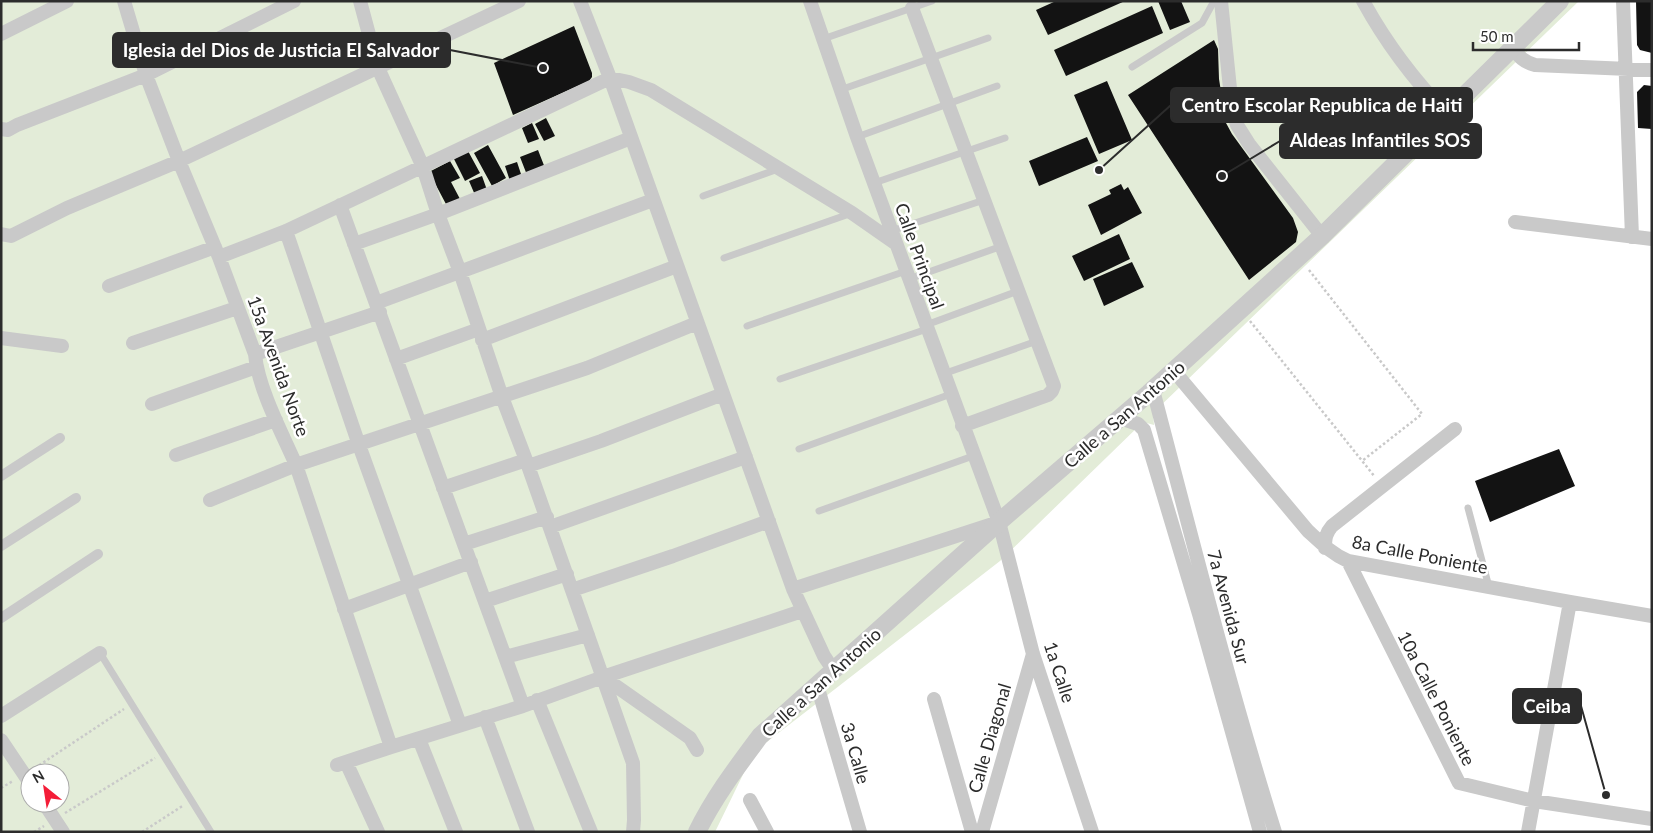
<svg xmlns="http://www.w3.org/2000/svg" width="1653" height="833" font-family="Lato,sans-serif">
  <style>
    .green { fill: #e3ecd8; fill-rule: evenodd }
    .building { fill: #131313 }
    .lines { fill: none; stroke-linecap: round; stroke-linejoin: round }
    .path { stroke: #c9c9c9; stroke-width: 2.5; stroke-dasharray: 2.5 2.5; stroke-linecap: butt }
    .service { stroke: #c9c9c9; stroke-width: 7 }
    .pedestrian { stroke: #c9c9c9; stroke-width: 10 }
    .minor { stroke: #c9c9c9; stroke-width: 14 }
    .tertiary { stroke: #c9c9c9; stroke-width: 18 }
    .labels { text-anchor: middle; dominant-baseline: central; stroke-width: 5; stroke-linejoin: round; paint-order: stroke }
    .street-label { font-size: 18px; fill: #2c2c2c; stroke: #fff }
    .leader { fill: none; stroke: #2c2c2c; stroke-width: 2 }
    .callout-dot { fill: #2c2c2c; stroke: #fff; stroke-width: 2 }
    .callout { fill: #2c2c2c; stroke: #2c2c2c; stroke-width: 2 }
    .callout-label { font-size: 19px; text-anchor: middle; font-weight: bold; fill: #fff }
  </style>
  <rect width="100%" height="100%" fill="#fff"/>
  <!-- green -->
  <path class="green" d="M1,1h1578l-426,412 1,12 -11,-3 -143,139 -246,191 -39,80h-714zM30,773h30v30h-30z"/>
  <!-- building -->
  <path class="building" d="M1056,1h69l-77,34 -12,-25z
    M1158,1h23l9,21 -20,8z
    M1636,1h16v52l-12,-3 -3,-5z
    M1152,6l11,27 -97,43 -12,-26z
    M574,26l18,47v4l-3,4 -76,34 -19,-52z
    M1214,40l4,9 1,30 7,44 6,11 61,84 5,14 -2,10 -47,38 -121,-185z
    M1107,81l25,59 -33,14 -25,-59z
    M1644,85l8,1v43l-14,-1 -1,-36z
    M546,118l9,18 -11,5 -9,-17z
    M532,123l7,16 -11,4 -6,-15z
    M1087,137l11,24 -59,25 -10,-25z
    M488,145l18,33 -14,8 -18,-33z
    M538,150l7,18 -18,7 -7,-18z
    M468,151l12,22 -15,8 -11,-22z
    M450,161l10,17 -9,4 9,17 -13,7 -18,-34z
    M517,162l5,15 -12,4 -5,-15z
    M482,176l5,14 -12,5 -6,-14z
    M1121,184l3,6 4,-3 14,26 -41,22 -13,-30 23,-11 -2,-4z
    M1119,234l11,25 -46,22 -12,-25z
    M1132,262l12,25 -40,19 -11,-27z
    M1559,449l16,37 -85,36 -15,-41z"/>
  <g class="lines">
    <!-- path -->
    <path class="path" d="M1309,270l113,144 -60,47
      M1250,321l125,156
      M35,768l89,-59
      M1,788l12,-7
      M65,813l90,-55
      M34,832l10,-6
      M142,832l42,-27"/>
    <!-- service -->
    <path class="service" d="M823,39l109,-38
      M1132,67l70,-44 12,-22
      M840,90l148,-52
      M857,137l140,-51
      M874,183l131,-45
      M703,196l75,-27
      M891,231l93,-31
      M724,258l128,-45
      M909,279l93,-33
      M926,325l92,-34
      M747,326l159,-55
      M943,374l94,-33
      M780,379l147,-50
      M799,449l152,-55
      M1468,508l21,79
      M819,511l154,-55
      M100,653l111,179"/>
    <!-- pedestrian -->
    <path class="pedestrian" d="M1,476l59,-38
      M1,546l75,-48
      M1,618l97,-64"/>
    <!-- minor -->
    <path class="minor" d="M124,1l22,74 33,86 40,96 36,97c3,34 27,79 41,111l95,282
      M360,1l18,67 45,99 15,47 22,58 42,125 24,63 107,303 1,57 -1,12
      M580,1l30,77 183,511 31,67 4,6 8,6
      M810,1l47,136 142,385 34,132 59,178
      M1221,1l11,107 5,17 12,19 73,92
      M1363,1c23,42 50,78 83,112
      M1623,1l9,236
      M912,8l142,378 -2,5 -4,4 -86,31
      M1,34l66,-33
      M1513,48c6,9 11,14 22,17l117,5
      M1,129l7,1 9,-5 129,-50 148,-74
      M340,205l183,501
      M1515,222l137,17
      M286,231l73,214 101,280
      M1,234l10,2 56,-28 112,-47 340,-160
      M354,244l84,-30 193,-76
      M219,257l67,-26 324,-153 19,4 22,8 201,123 43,30
      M109,286l106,-39
      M376,303l277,-103
      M1,338l61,8
      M482,340l195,-74
      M133,343l104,-35
      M255,354l125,-42
      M396,359l83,-30
      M1174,371l134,160c13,12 24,23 40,30l222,41 82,14
      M1153,390c39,148 76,296 122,442
      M152,404l104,-37
      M1120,418l18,6 6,6 55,184 61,218
      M176,455l100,-35
      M528,466l73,-25 122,-47
      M443,488l83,-28
      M210,500l86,-35 291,-97 110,-45
      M550,527l196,-70
      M464,544l83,-27
      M1325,548c0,-10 1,-15 7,-22l123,-97
      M1348,561l111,222 75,18 118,18
      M793,589l203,-66
      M572,590l101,-34 96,-35
      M485,601l82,-27
      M344,609l127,-47
      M505,657l83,-22
      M603,677l87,61 7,12
      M817,685l43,147
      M934,699l38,133
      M537,700l54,132
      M1,716l99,-63
      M485,717l43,115
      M419,739l37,93
      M1,740l29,43
      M346,762l32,70
      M337,765l54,-18 132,-41 80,-29 199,-66
      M750,800l17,32
      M44,803l19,29
      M982,832l51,-178
      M1528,832l42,-230"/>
    <!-- tertiary -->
    <path class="tertiary" d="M697,832c17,-35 40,-65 63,-96l239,-214 150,-129 173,-157 238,-235"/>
  </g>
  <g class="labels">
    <!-- street labels -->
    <g class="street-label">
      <text transform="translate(920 256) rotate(70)">Calle Principal</text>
      <text transform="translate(279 366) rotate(70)">15a Avenida Norte</text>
      <text transform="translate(1124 414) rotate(-41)">Calle a San Antonio</text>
      <text transform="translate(1420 554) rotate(11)">8a Calle Poniente</text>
      <text transform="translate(1229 607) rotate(75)">7a Avenida Sur</text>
      <text transform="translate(1060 672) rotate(72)">1a Calle</text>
      <text transform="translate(821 682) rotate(-42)">Calle a San Antonio</text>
      <text transform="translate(1437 698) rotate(63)">10a Calle Poniente</text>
      <text transform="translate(989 738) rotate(-74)">Calle Diagonal</text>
      <text transform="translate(856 753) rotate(74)">3a Calle</text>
    </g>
  </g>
  <!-- callouts -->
  <path class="leader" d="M543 68L450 50M1099 170L1171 105M1222 176L1280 141M1606 795L1581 706"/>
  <g class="callout-dot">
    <circle cx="543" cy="68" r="5"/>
    <circle cx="1099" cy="170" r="5"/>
    <circle cx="1222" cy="176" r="5"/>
    <circle cx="1606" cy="795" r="5"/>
  </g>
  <g class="callout">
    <rect x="113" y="33" width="337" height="34" rx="5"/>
    <rect x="1171" y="88" width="301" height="34" rx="5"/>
    <rect x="1280" y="124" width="201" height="34" rx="5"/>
    <rect x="1513" y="689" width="68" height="34" rx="5"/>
  </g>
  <g class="callout-label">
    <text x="281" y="57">Iglesia del Dios de Justicia El Salvador</text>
    <text x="1322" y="112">Centro Escolar Republica de Haiti</text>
    <text x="1380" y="147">Aldeas Infantiles SOS</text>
    <text x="1547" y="713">Ceiba</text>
  </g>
  <!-- border -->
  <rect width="1653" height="833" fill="none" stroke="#2c2c2c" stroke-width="5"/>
  <!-- north arrow -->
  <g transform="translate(45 788) rotate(330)"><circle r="24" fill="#ffffff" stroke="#ababab"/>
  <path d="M0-4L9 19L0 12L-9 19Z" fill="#f41d38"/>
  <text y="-8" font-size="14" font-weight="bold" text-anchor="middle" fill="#2c2c2c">N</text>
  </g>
  <!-- scale -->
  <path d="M1473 42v8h106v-8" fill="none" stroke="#2c2c2c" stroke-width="2.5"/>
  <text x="1480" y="42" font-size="15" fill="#2c2c2c" stroke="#ffffff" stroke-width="4" paint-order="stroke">50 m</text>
</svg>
